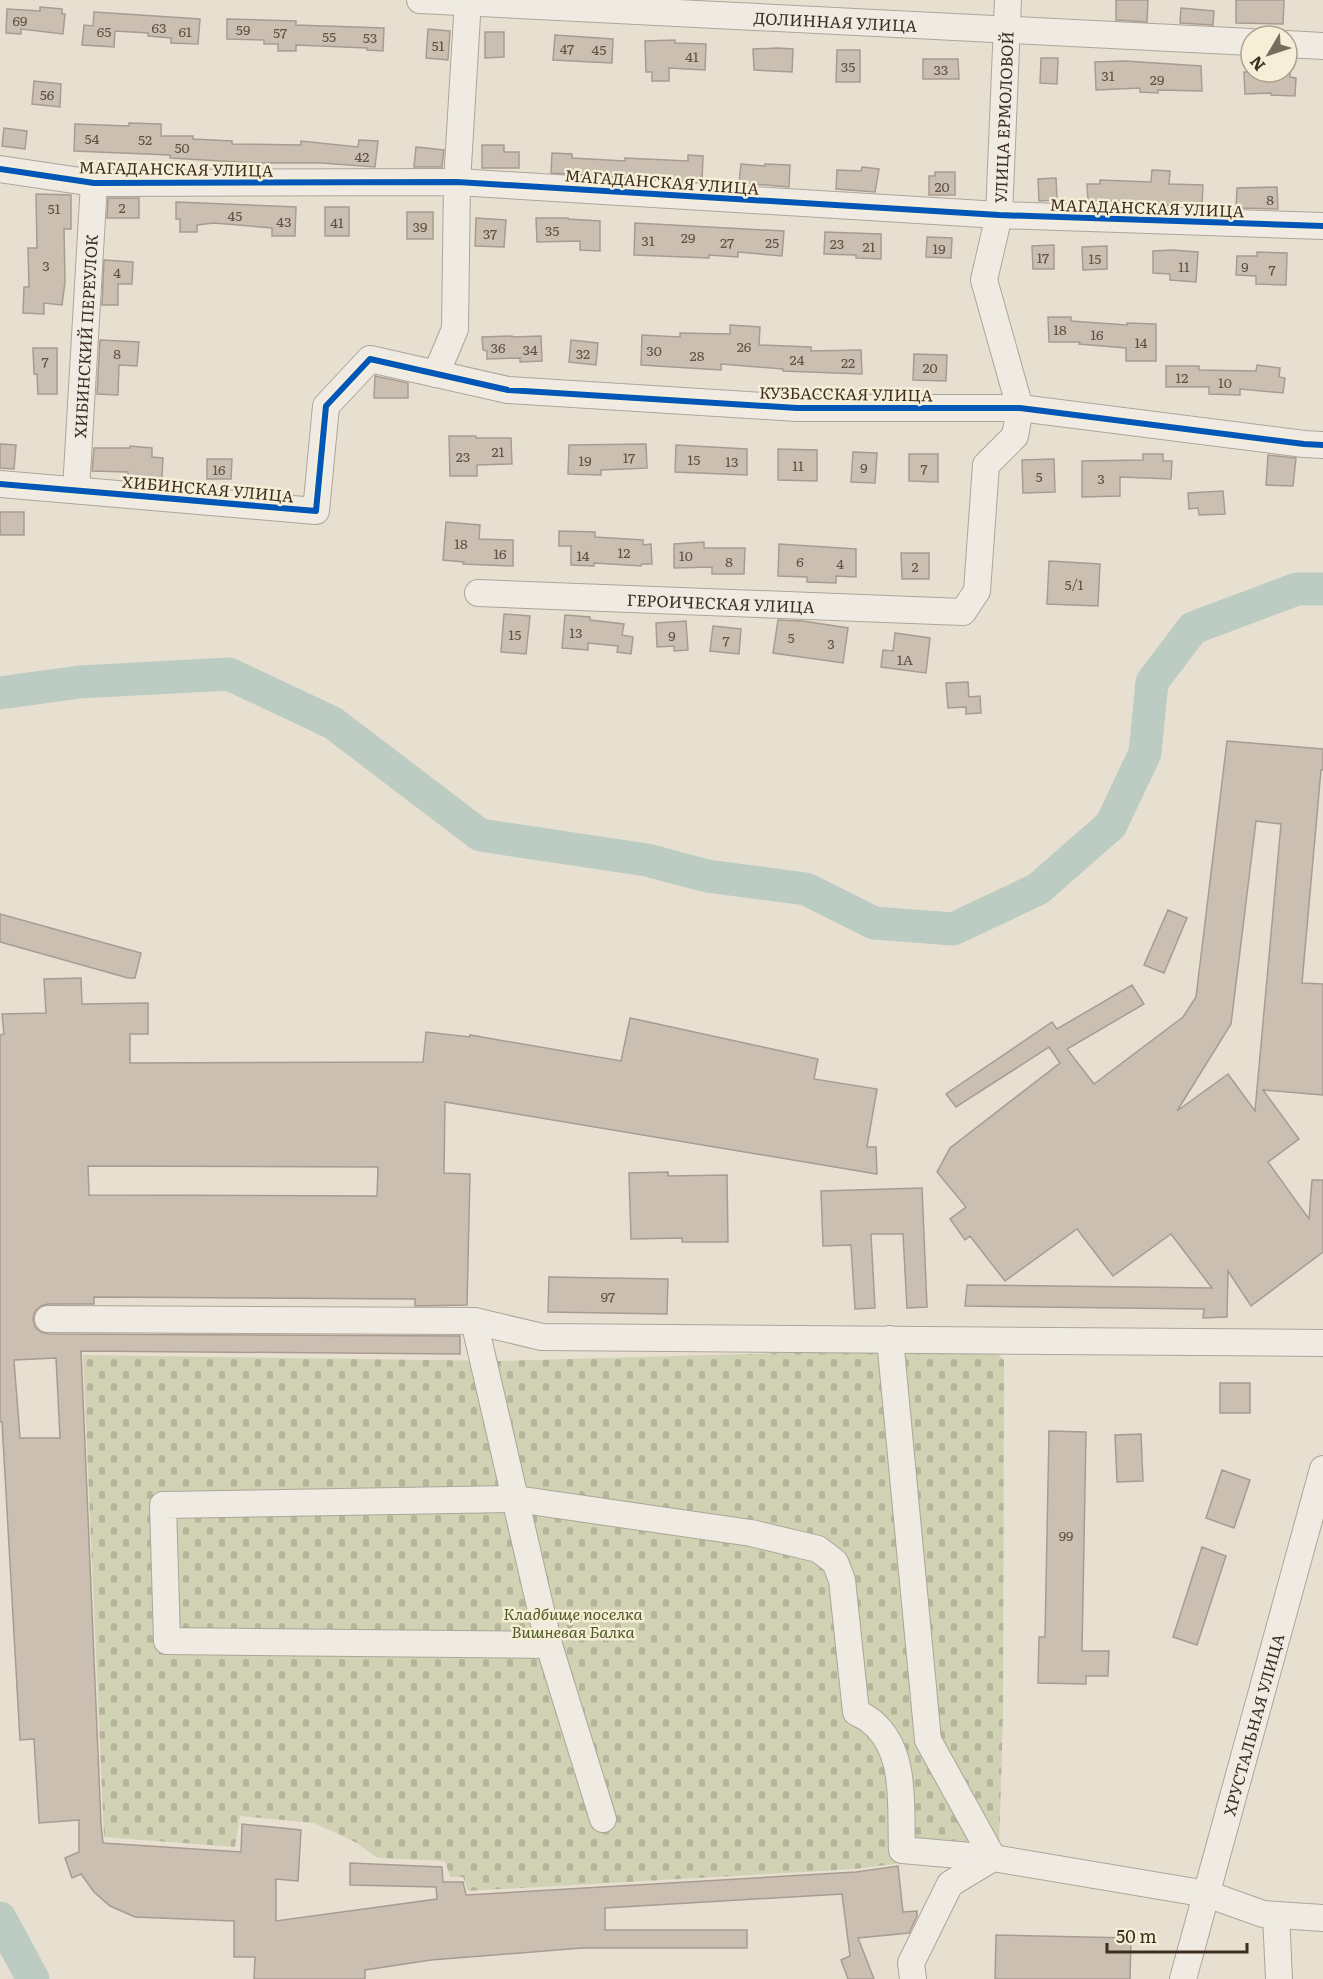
<svg xmlns="http://www.w3.org/2000/svg" width="1323" height="1979" font-family="Literata,serif">
  <style>
    .cemetery { fill: url(#cemetery-stones) }
    .lines { fill: none; stroke-linecap: round; stroke-linejoin: round }
    .river { stroke: #bcccc2; stroke-width: 33 }
    .building { fill: #cbbfb2; stroke: #a89c90; stroke-width: 1.5; fill-rule: evenodd }
    .minor-casing { stroke: #ada599; stroke-width: 28 }
    .minor { stroke: #efebe3; stroke-width: 26 }
    .cycleway-casing { stroke: #f7eed8; stroke-width: 10 }
    .cycleway { stroke: #0057b8; stroke-width: 6 }
    .labels { text-anchor: middle; dominant-baseline: central; stroke-width: 5; stroke-linejoin: round; paint-order: stroke }
    .number-label { font-size: 14px; fill: #605244 }
    .street-label { font-size: 16px; fill: #3d2e20; stroke: #f7eed8 }
    .park-label { font-size: 16px; font-style: italic; fill: #4d5a26; stroke: #f7eed8 }
  </style>
  <defs>
    <pattern id="cemetery-stones" width="16" height="16" patternUnits="userSpaceOnUse" patternTransform="scale(1.5)"><rect width="16" height="16" fill="#d1d1b3"/><path d="M2 7V4a2 2 0 0 1 4 0v3zM10 15v-3a2 2 0 0 1 4 0v3z" fill="#b4b49a"/></pattern>
  </defs>
  <rect width="100%" height="100%" fill="#e7e0d1"/>
  <!-- cemetery -->
  <path class="cemetery" d="M990,1347l14,13 -1,356 -4,134 -143,19 -388,22 -5,-14h-13l-5,-16 -67,-3 -23,-16 -41,-19 -74,-7 -5,31 -131,-10 -21,-482 415,6z"/>
  <g class="lines">
    <!-- river -->
    <path class="river" d="M0,693l80,-11 149,-8 104,49 147,112 167,25 60,16 99,13 68,34 79,6 85,-40 73,-64 34,-72 7,-71 41,-54 104,-39h26
      M0,1918l33,61"/>
  </g>
  <!-- building -->
  <path class="building" d="M1116,0h32l-1,22 -31,-2z
    M1236,0h48l-1,24 -47,-1z
    M40,7l22,2v5h3l-2,20 -42,-5v5l-15,-1 1,-24 33,2z
    M1181,8l33,3 -1,14 -33,-2z
    M94,12l106,7 -2,25 -27,-1v-5l-23,-2v-3l-33,-2 -1,16 -32,-2 2,-20 9,1z
    M227,19l69,2v4l88,3 -1,23 -16,-1v-2l-71,-3v6h-18v-7h-14v-4l-37,-1z
    M428,29l22,2 -2,29 -22,-2z
    M485,32h19v25l-19,1z
    M555,35l58,4 -1,24 -59,-3z
    M675,40v3l31,1 -1,26 -36,-2v13h-17v-9h-6l-1,-31z
    M778,48l15,1 -1,23 -38,-2 -1,-21z
    M837,50h23v32h-24z
    M1041,58h17l-1,26 -17,-1z
    M923,59h35l1,20h-36z
    M1125,61l76,5 1,25 -44,-1v3l-18,-1v-4l-44,2 -1,-28z
    M1244,72h46v5l6,1 -1,18 -24,-1v-2l-26,1z
    M34,81l27,3 -1,23 -28,-3z
    M129,123l32,1v12h32v3l39,2v3l69,1v-4l57,6 1,-7 19,1 -3,26 -53,-4h-65l-87,-5v-3l-96,-4 1,-27 54,2z
    M4,128l23,3 -2,18 -23,-3z
    M482,145h22v7h15v16h-37z
    M416,147l28,3 -2,17h-28z
    M552,153l20,1v4l53,3v-3l63,3v-6l15,1 -1,26 -151,-9z
    M741,164l24,2v-2l25,1 -1,22 -50,-4z
    M862,167l17,2 -4,23 -39,-3 1,-19 24,1z
    M1152,170l18,1 -1,13 34,1 -1,21 -72,-2v-3h-42l-1,-17h13v-4l51,2z
    M935,172h20v23h-26v-19h6z
    M1056,178l1,22 -18,1 -1,-22z
    M1277,187l1,22 -42,-1 1,-20z
    M36,194l35,1v34h-7l1,53 -3,23 -18,-2v11l-21,-1 1,-26h5l-1,-39h9z
    M108,198h31v20h-32z
    M176,202l120,5 -1,29h-23v-8l-58,-5 -17,2v7h-17v-13h-4z
    M325,207h24v29h-24z
    M407,212h26v27h-26z
    M476,218l30,2 -2,27 -29,-1z
    M536,218h32v1l32,2v30l-20,-1v-9l-43,1z
    M635,223l149,8 -2,25 -44,-4v5l-29,-2v3l-75,-3z
    M825,232l56,2v25l-25,-1v-3l-32,-1z
    M927,237l25,1 -1,20 -25,-1z
    M1054,245v24h-21l-1,-23z
    M1107,246v23l-24,1 -1,-23z
    M1172,250l26,2 -2,30 -26,-2v-6l-17,-1v-22z
    M1257,252l30,1 -1,32 -30,-1v-8l-20,-1 1,-19h20z
    M104,260l29,2 -1,22h-14v21h-16z
    M1048,317h23v4l56,4v-2l29,1v37h-30v-13l-47,-4 1,-2h-31z
    M730,325l30,2 -1,18 52,2v4l50,-1 1,24 -79,-3v-2l-62,-5v6l-80,-5 1,-30 38,2v-4l50,1z
    M512,336v1l29,-1 1,25 -22,1v-4l-33,1v-8l-4,-1 -1,-13z
    M100,340l39,2 -2,24 -18,-1 -1,30 -21,-1z
    M571,340l27,3 -2,22 -27,-3z
    M33,348h24v46h-19l-1,-20h-3z
    M914,354l33,1 -1,26 -33,-1z
    M1257,365l23,3 -1,9 6,1 -2,15 -43,-4v6l-31,-1v-7h-43v-21h33v4l57,1z
    M375,376l33,7v15h-34z
    M449,436h27v2h35l1,26 -35,1v11h-27z
    M0,444l16,1 -2,24 -14,-1z
    M646,444l1,24 -46,2v5l-33,-1 1,-29z
    M676,445l71,4v26l-72,-3z
    M130,446l22,2v9l11,1 -1,20 -34,-2v-4l-36,-1 2,-23h36z
    M778,449l39,1v31l-39,-1z
    M853,452l24,1 -2,30 -24,-1z
    M909,454h29v28l-29,-1z
    M1143,454h20v7h9l-1,18 -51,-2v19l-38,1v-36l61,-1z
    M1268,455l28,3 -3,28 -27,-1z
    M207,459h25l-1,20h-24z
    M1054,459l1,33 -32,1 -1,-33z
    M1223,491l2,23 -26,1 -1,-7 -9,1 -1,-16z
    M0,512h24v23h-24z
    M446,522l34,3 -1,14 34,1v26l-50,-2 1,-2 -21,-2z
    M559,531l36,1v5l48,3v5l8,-1 1,20h-10l-1,2 -47,-3v3l-23,-1v-19h-12z
    M704,542v6h41l-1,26h-32v-7l-38,1v-24z
    M779,544l77,5v28l-20,-1v7l-29,-1v-5l-29,-1z
    M901,553h28v26h-27z
    M1049,561l51,3 -2,42 -51,-2z
    M504,614l26,2 -4,38 -25,-2z
    M565,615l25,2v3l34,4 -2,11 11,2 -2,17 -14,-2 1,-6 -30,-3v7l-26,-2z
    M778,620l25,1 45,7 -5,35 -70,-10z
    M686,621l2,29 -14,1v-5l-17,1 -1,-24z
    M713,626l28,3 -2,25 -29,-3z
    M895,633l35,5 -4,35 -45,-6 2,-17 10,1z
    M968,682l1,15 11,-1 1,17 -15,1v-7l-18,1 -2,-25z
    M1227,741l96,8v21h-2l-19,213 21,1v111l-60,-5 36,49 -31,23 41,57 3,-39h11v72l-72,54 -23,-35 -1,46 -24,1 1,-9 -239,-3 2,-21 245,3 -41,-54 -58,42 -36,-47 -72,52 -35,-45 -5,4 -15,-21 16,-12 -29,-35 13,-24 110,-85 -11,-16 -93,60 -10,-13 106,-72 5,7 75,-44 12,19 -77,45 27,35 89,-67 13,-20zM1256,821l25,3 -26,287 -27,-37 -51,37 54,-87z
    M1168,910l19,8 -23,55 -20,-8z
    M0,914l141,39 -6,25h-7l-128,-36z
    M81,978l1,26 66,-1v31h-18v29l293,-1 3,-30 44,5v-2l151,26 9,-43 188,41 -4,20 63,10 -10,58h9l1,27 -432,-72 -1,71 26,1 -3,131 -52,1v-7l-321,-2v7h-46l-7,2 -6,5 -2,7 2,9 6,5 7,2 412,2v18l-379,-3 20,473 2,19 138,9 1,-28 59,6 -3,51 -22,-2v42l161,-22 -1,-12 -86,-2v-22l92,4 1,15h20l3,13 390,-23 42,-6 5,46 14,-1v5l-8,17 -51,5 16,41h-26l-7,-19 9,-4 -8,-62 -237,14v22h142v18h-165l-151,12 -66,10v9h-111l1,-22h-21v-36l-99,-4 -25,-11 -16,-14 -13,-18 -9,4 -7,-20 14,-6v-32l-40,3 -5,-84 -14,1 -18,-318h-2v-387l4,-1 -2,-20 44,-1 -2,-34zM88,1166l290,1 -1,29 -288,-1zM56,1358l4,80h-40l-6,-78z
    M668,1172v4l59,-1 1,67h-46v-4l-51,1 -2,-66z
    M922,1188l5,119 -20,1 -4,-74h-32l4,74 -20,1 -4,-64 -28,1 -2,-55z
    M549,1277l119,2 -1,35 -119,-2z
    M1220,1383h30v30h-30z
    M1049,1431l37,1 -4,219h27l-1,25h-22v8l-48,-1 1,-46h6z
    M1141,1434l2,47 -26,1 -2,-47z
    M1222,1470l28,10 -16,48 -28,-10z
    M1202,1547l24,9 -29,89 -24,-8z
    M996,1935l135,3 -1,41h-135z"/>
  <g class="lines">
    <defs>
      <g id="minor">
        <path id="s1" d="M420,0l831,42"/>
        <path d="M1287,44l36,2"/>
        <path d="M0,169l94,14 363,-1 542,33 324,11"/>
        <path d="M436,374l19,-45 2,-147 11,-182"/>
        <path d="M0,484l316,27 10,-105 44,-47 138,31 289,18h223l284,36 19,1"/>
        <path id="s2" d="M76,490l18,-307"/>
        <path id="s3" d="M478,593l485,19 14,-21 9,-126 29,-29 5,-28 -36,-128 15,-65 9,-215"/>
        <path d="M48,1319l426,2 68,16 781,6"/>
        <path d="M474,1321l75,324 54,174"/>
        <path d="M890,1339l38,401 65,118"/>
        <path d="M549,1645l-382,-4 -4,-136 353,-6 235,34 67,16 17,13 7,18 14,132c5,3 12,6 16,10 36,30 28,86 30,128l91,8"/>
        <path d="M1276,1915l3,64"/>
        <path d="M913,1979l-2,-16 39,-79 43,-26 214,36 56,20 60,4"/>
        <path id="s4" d="M1183,1979l140,-510"/>
      </g>
    </defs>
    <!-- minor casing -->
    <use href="#minor" class="minor-casing"/>
    <!-- minor -->
    <use href="#minor" class="minor"/>
    <defs>
      <path id="cycleway" d="M0,169l94,14 363,-1 542,33 324,11
        M0,484l316,27 10,-105 44,-47 138,31 289,18h223l284,36 19,1"/>
    </defs>
    <!-- cycleway casing -->
    <use href="#cycleway" class="cycleway-casing"/>
    <!-- cycleway -->
    <use href="#cycleway" class="cycleway"/>
  </g>
  <g class="labels">
    <!-- number labels -->
    <g class="number-label">
      <text x="20" y="20">69</text>
      <text x="159" y="27">63</text>
      <text x="243" y="29">59</text>
      <text x="104" y="31">65</text>
      <text x="185" y="31">61</text>
      <text x="280" y="32">57</text>
      <text x="329" y="36">55</text>
      <text x="370" y="37">53</text>
      <text x="438" y="45">51</text>
      <text x="567" y="48">47</text>
      <text x="599" y="49">45</text>
      <text x="692" y="56">41</text>
      <text x="848" y="66">35</text>
      <text x="941" y="69">33</text>
      <text x="1108" y="75">31</text>
      <text x="1157" y="79">29</text>
      <text x="47" y="94">56</text>
      <text x="92" y="138">54</text>
      <text x="145" y="139">52</text>
      <text x="182" y="147">50</text>
      <text x="362" y="156">42</text>
      <text x="942" y="186">20</text>
      <text x="1270" y="199">8</text>
      <text x="122" y="207">2</text>
      <text x="54" y="208">51</text>
      <text x="235" y="215">45</text>
      <text x="284" y="221">43</text>
      <text x="337" y="222">41</text>
      <text x="420" y="226">39</text>
      <text x="552" y="230">35</text>
      <text x="490" y="233">37</text>
      <text x="688" y="237">29</text>
      <text x="648" y="240">31</text>
      <text x="727" y="242">27</text>
      <text x="772" y="242">25</text>
      <text x="837" y="243">23</text>
      <text x="869" y="246">21</text>
      <text x="939" y="248">19</text>
      <text x="1043" y="257">17</text>
      <text x="1095" y="258">15</text>
      <text x="46" y="265">3</text>
      <text x="1184" y="266">11</text>
      <text x="1245" y="266">9</text>
      <text x="1272" y="269">7</text>
      <text x="117" y="272">4</text>
      <text x="1060" y="329">18</text>
      <text x="1097" y="334">16</text>
      <text x="1141" y="342">14</text>
      <text x="744" y="346">26</text>
      <text x="498" y="347">36</text>
      <text x="530" y="349">34</text>
      <text x="654" y="350">30</text>
      <text x="117" y="353">8</text>
      <text x="583" y="353">32</text>
      <text x="697" y="355">28</text>
      <text x="797" y="359">24</text>
      <text x="45" y="361">7</text>
      <text x="848" y="362">22</text>
      <text x="930" y="367">20</text>
      <text x="1182" y="377">12</text>
      <text x="1225" y="382">10</text>
      <text x="498" y="451">21</text>
      <text x="463" y="456">23</text>
      <text x="629" y="457">17</text>
      <text x="694" y="459">15</text>
      <text x="585" y="460">19</text>
      <text x="732" y="461">13</text>
      <text x="798" y="465">11</text>
      <text x="864" y="467">9</text>
      <text x="924" y="468">7</text>
      <text x="219" y="469">16</text>
      <text x="1039" y="476">5</text>
      <text x="1101" y="478">3</text>
      <text x="461" y="543">18</text>
      <text x="624" y="552">12</text>
      <text x="500" y="553">16</text>
      <text x="583" y="555">14</text>
      <text x="686" y="555">10</text>
      <text x="729" y="561">8</text>
      <text x="800" y="561">6</text>
      <text x="840" y="563">4</text>
      <text x="915" y="566">2</text>
      <text x="1074" y="584">5/1</text>
      <text x="576" y="632">13</text>
      <text x="515" y="634">15</text>
      <text x="672" y="635">9</text>
      <text x="791" y="637">5</text>
      <text x="726" y="640">7</text>
      <text x="831" y="643">3</text>
      <text x="905" y="659">1А</text>
      <text x="608" y="1296">97</text>
      <text x="1066" y="1535">99</text>
    </g>
    <!-- street labels -->
    <g class="street-label">
      <text stroke="none"><textPath href="#s1" startOffset="416">ДОЛИННАЯ УЛИЦА</textPath></text>
      <text stroke="none"><textPath href="#s3" startOffset="1004">УЛИЦА ЕРМОЛОВОЙ</textPath></text>
      <text transform="translate(176 168) rotate(1)">МАГАДАНСКАЯ УЛИЦА</text>
      <text transform="translate(662 181) rotate(4)">МАГАДАНСКАЯ УЛИЦА</text>
      <text transform="translate(1147 207) rotate(2)">МАГАДАНСКАЯ УЛИЦА</text>
      <text stroke="none"><textPath href="#s2" startOffset="154">ХИБИНСКИЙ ПЕРЕУЛОК</textPath></text>
      <text transform="translate(846 393) rotate(1)">КУЗБАССКАЯ УЛИЦА</text>
      <text transform="translate(208 488) rotate(5)">ХИБИНСКАЯ УЛИЦА</text>
      <text stroke="none"><textPath href="#s3" startOffset="243">ГЕРОИЧЕСКАЯ УЛИЦА</textPath></text>
      <text stroke="none"><textPath href="#s4" startOffset="264">ХРУСТАЛЬНАЯ УЛИЦА</textPath></text>
    </g>
    <!-- park labels -->
    <g class="park-label">
      <text x="573" y="1613">Кладбище поселка<tspan x="573" dy="18">Вишневая Балка</tspan></text>
    </g>
  </g>
  <!-- north arrow -->
  <g transform="translate(1269 54) rotate(231)"><circle r="28" fill="#f7eed8" stroke="#ada18e" stroke-width="1.5"/>
  <path d="M0-4.5L10 22L0 15L-10 22Z" fill="#786c5e"/>
  <text y="-9" font-size="16" font-weight="bold" text-anchor="middle" fill="#3d2e20">N</text>
  </g>
  <!-- scale -->
  <path d="M1107 1943v9h140v-9" fill="none" stroke="#3d2e20" stroke-width="3"/>
  <text x="1116" y="1943" font-size="18" fill="#3d2e20" stroke="#f7eed8" stroke-width="4.5" paint-order="stroke">50 m</text>
</svg>
